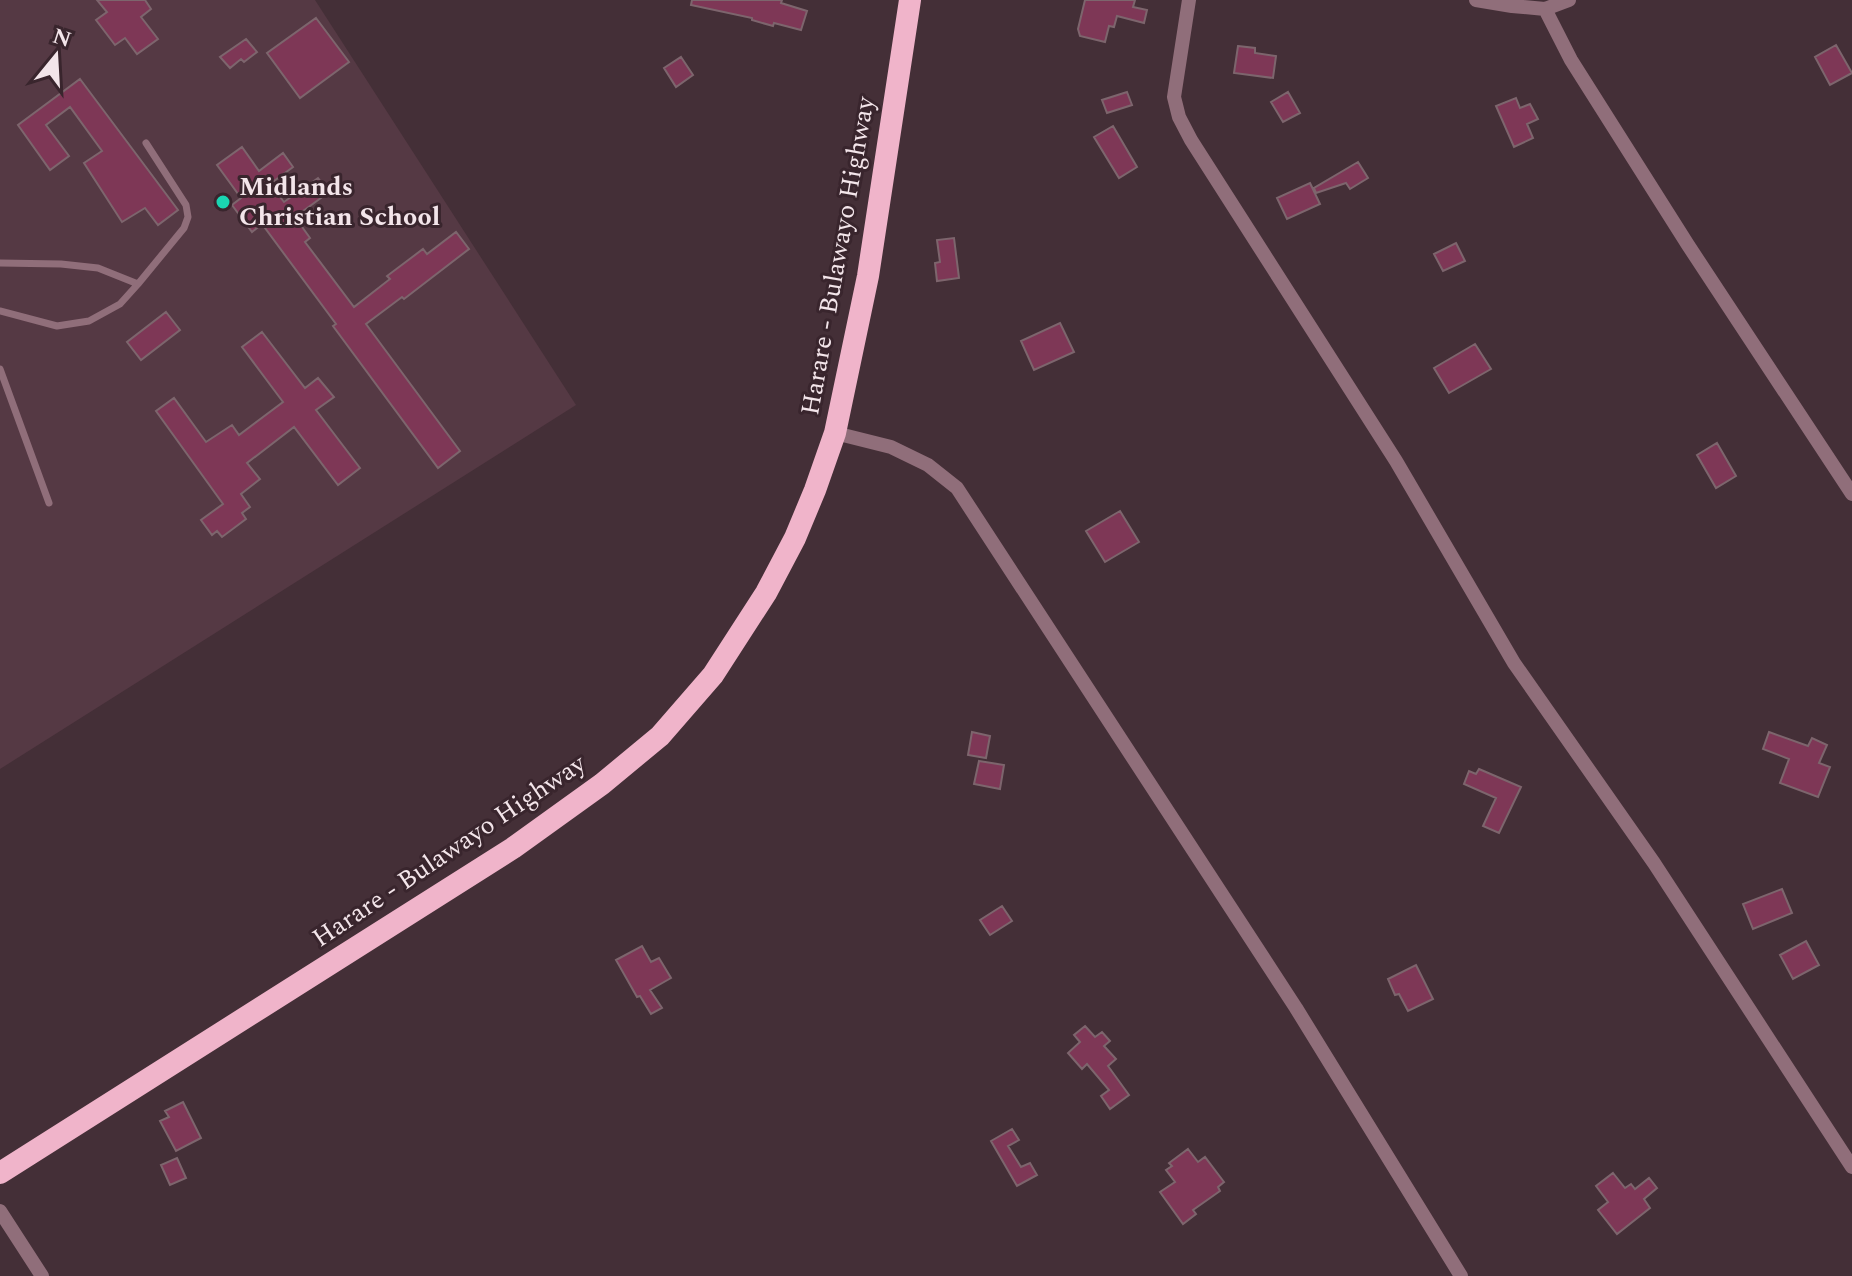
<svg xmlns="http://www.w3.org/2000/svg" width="1852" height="1276" font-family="Spectral,serif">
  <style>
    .built { fill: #553944 }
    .building { fill: #7e3756; stroke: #7d656d; stroke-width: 2 }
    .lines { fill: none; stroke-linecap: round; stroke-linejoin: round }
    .service { stroke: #906e7a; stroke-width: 7 }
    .minor { stroke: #906e7a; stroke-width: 14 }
    .trunk { stroke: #f0b4ca; stroke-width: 22 }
    .poi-dot { fill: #1ad5b2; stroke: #39252d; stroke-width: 3 }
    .labels { text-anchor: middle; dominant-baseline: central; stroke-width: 6; stroke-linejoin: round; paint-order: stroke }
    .poi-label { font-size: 26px; font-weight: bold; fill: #f3e5ea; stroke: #39252d; text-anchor: start }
    .street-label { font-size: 26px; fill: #f3e5ea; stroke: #39252d }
  </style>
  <rect width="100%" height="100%" fill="#442f37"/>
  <!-- built -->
  <path class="built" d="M0,0h315l261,405 -576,364z"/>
  <!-- building -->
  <path class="building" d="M97,0h48l6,9 -10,8 17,22 -21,15 -12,-16 -10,7 -19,-25 11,-8z
    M692,0h90l-1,3 26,8 -6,19 -27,-7 -1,3 -21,-6v-2l-61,-13z
    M1085,0h50l-2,7 14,3 -3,13 -27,-7 -3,11 -5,-1 -4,16 -25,-6 -2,-7z
    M316,18l33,44 -49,36 -33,-45z
    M246,39l11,13 -13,10 -3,-3 -11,9 -10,-11z
    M1836,45l16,28 -22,12 -15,-28z
    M1238,46l17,2v5l21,3 -3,22 -39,-5z
    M681,57l12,18 -17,12 -12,-19z
    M80,79l98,131 -20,15 -13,-17 -23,14 -38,-59 18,-12 -32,-44 -24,18 23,31 -19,14 -32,-45z
    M1127,92l5,13 -25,8 -5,-13z
    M1288,92l12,21 -17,9 -12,-20z
    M1516,98l4,10 10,-4 8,15 -11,5 6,14 -19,9 -18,-41z
    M1113,126l24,41 -18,11 -25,-41z
    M242,147l17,24 24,-18 10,14 -23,17 14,18 34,-24 11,14 -34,25 15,21 -5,4 49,65 36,-28 -3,-3 36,-27 4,5 29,-22 13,17 -65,50 -2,-2 -36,27 94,127 -22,17 -105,-142 3,-2 -74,-100 -10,8 -20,-27 9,-7 -24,-33z
    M1358,162l10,16 -18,11 -4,-6 -30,10 -2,-5z
    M1310,183l10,21 -33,15 -10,-21z
    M954,238l5,40 -22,3 -2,-18 5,-1 -3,-22z
    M1456,243l9,18 -22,10 -9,-17z
    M166,312l14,18 -39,30 -14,-18z
    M1060,323l14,29 -40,18 -13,-29z
    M262,332l43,56 13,-10 16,19 -18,13 44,58 -22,17 -44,-58 -47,36 13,16 -19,15 9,13 -8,6 4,6 -24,18 -5,-6 -5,4 -11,-15 22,-16 -67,-93 18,-13 32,44 26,-17 7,10 44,-33 -41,-55z
    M1475,344l16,25 -42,24 -15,-25z
    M1717,443l19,33 -20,12 -19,-33z
    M1120,511l19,31 -34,20 -19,-31z
    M972,732l18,4 -4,22 -18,-3z
    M1769,732l39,14 4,-8 15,7 -8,18 11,4 -12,30 -38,-14 9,-24 -26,-10z
    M979,761l25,4 -4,24 -26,-5z
    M1479,769l42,18 -22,46 -16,-7 13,-28 -32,-14 5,-13 7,3z
    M1782,889l10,24 -39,16 -10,-25z
    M1002,906l10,15 -22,14 -10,-15z
    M1806,941l13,24 -26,14 -13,-24z
    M642,946l9,16 8,-4 12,20 -21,12 12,18 -11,6 -11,-18 -3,1 -21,-37z
    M1416,965l17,34 -25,12 -9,-17 -4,1 -7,-16z
    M1085,1026l10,11 7,-5 8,9 -6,5 12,13 -8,7 21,29 -19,14 -9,-13 8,-6 -22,-26 -5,5 -14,-16 12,-11 -6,-7z
    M183,1102l18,36 -25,13 -16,-30 9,-4 -4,-6z
    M1012,1129l7,11 -11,6 13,21 9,-4 7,12 -20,11 -26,-45z
    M1188,1149l10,13 7,-5 19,25 -6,5 2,4 -27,19 3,4 -13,10 -23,-32 15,-10 -9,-12 6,-4 -3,-3z
    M177,1158l9,20 -16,7 -9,-20z
    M1613,1173l12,15 6,-4 4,5 14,-11 8,10 -13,11 6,9 -33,26 -19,-24 10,-8 -12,-16z"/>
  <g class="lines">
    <!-- service -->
    <path class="service" d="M0,263l61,1 37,4 40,16 -18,20 -31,17 -32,5 -57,-15
      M138,284l46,-56 4,-11 -2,-12 -40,-62
      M0,369l49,134"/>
    <!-- minor -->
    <path class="minor" d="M1189,0l-15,97 5,20 12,23 205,321 118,202 140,200 198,304
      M1476,0l36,6 33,3 24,-9
      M1545,9l26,51 117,185 164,249
      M835,433l56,14 37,18 29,23 339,520 165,268
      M0,1211l42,65"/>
    <!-- trunk -->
    <path class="trunk" d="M0,1173l513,-325 89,-64 58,-48 53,-61 53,-82 29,-55 20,-48 20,-57 33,-157 42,-276"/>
  </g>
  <!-- markers -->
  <circle class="poi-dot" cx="223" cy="202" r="8"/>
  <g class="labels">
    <!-- poi labels -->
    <g class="poi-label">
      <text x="239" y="187">Midlands<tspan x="239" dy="30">Christian School</tspan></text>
    </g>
    <!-- street labels -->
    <g class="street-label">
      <text transform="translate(838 256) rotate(-80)">Harare - Bulawayo Highway</text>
      <text transform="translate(449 851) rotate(-34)">Harare - Bulawayo Highway</text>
    </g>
  </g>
  <!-- north arrow -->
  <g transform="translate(56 56) rotate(18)" stroke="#39252d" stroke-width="6" paint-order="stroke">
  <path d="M0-6L14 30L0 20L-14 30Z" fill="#f3e5ea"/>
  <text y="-12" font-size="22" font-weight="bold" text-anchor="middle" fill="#f3e5ea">N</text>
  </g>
</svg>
